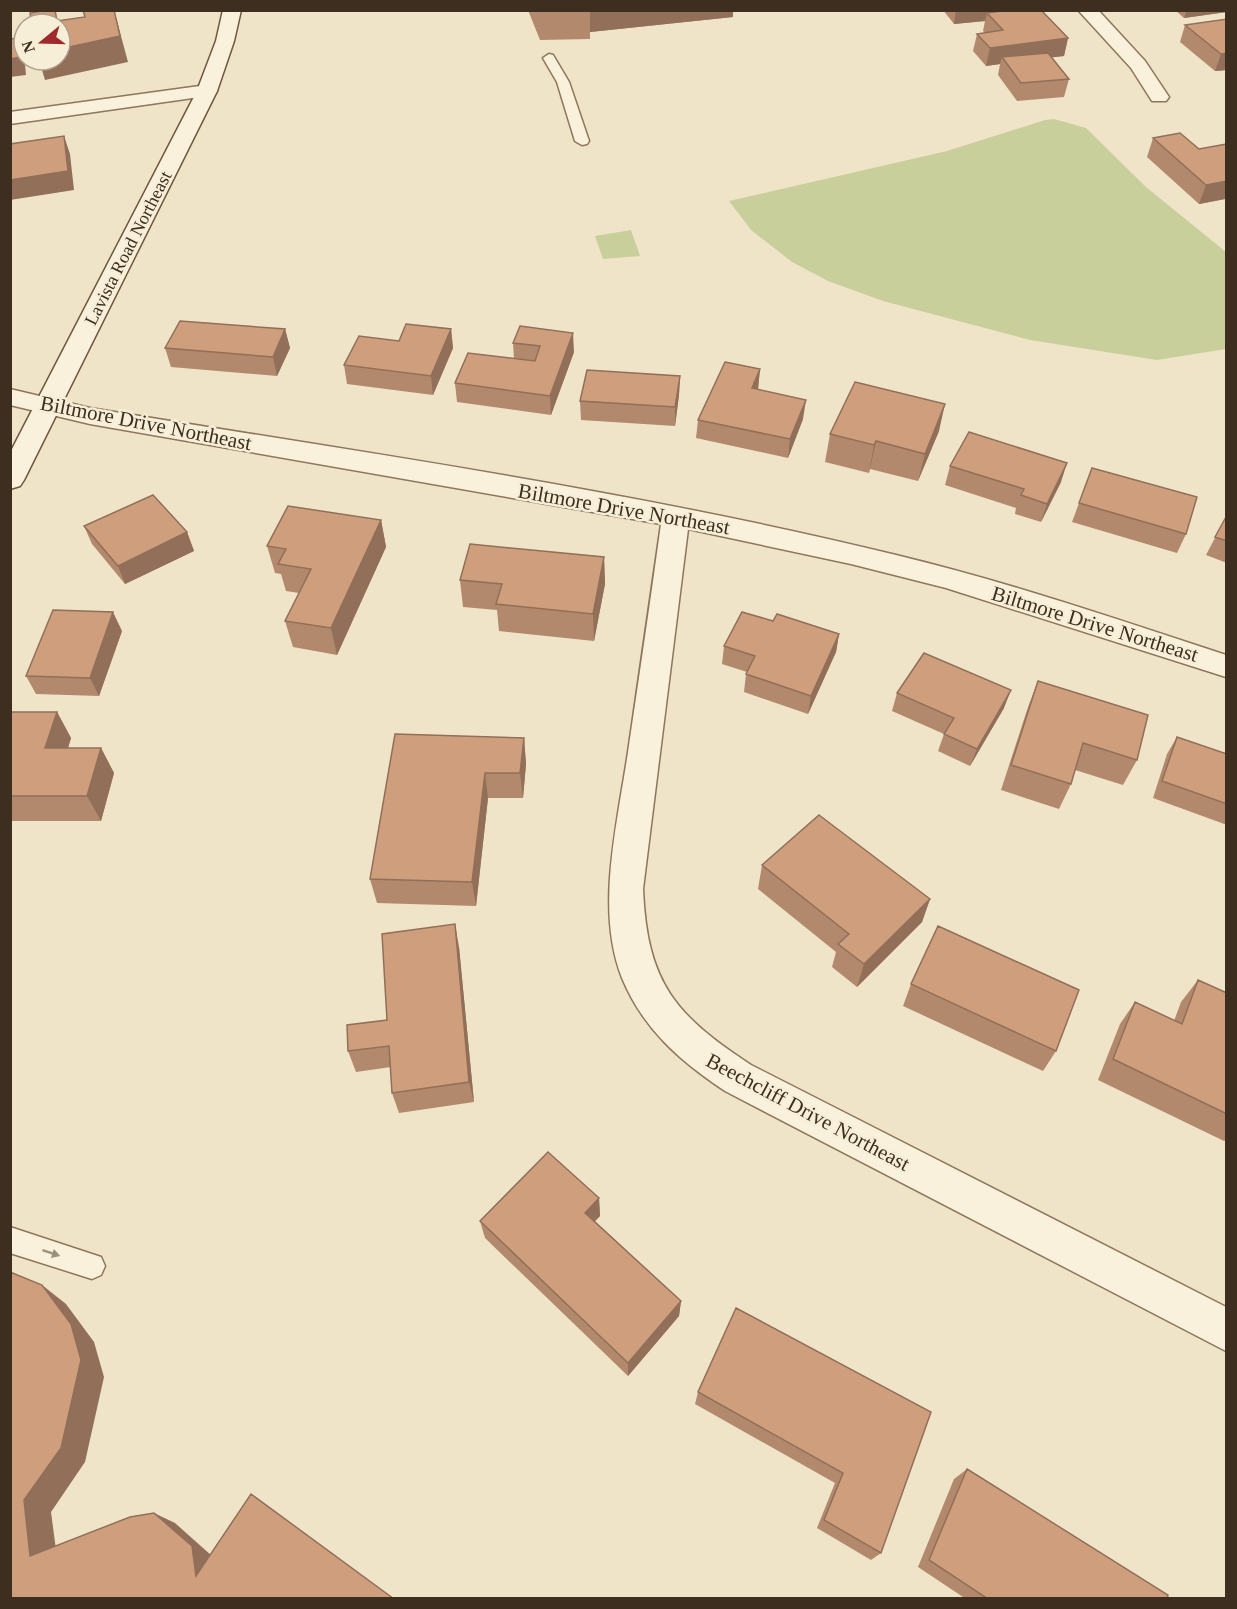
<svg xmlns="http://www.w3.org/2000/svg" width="1237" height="1609" font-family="'Times New Roman',serif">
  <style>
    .green { fill: #c9cf9b }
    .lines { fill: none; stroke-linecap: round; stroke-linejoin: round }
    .lane-casing { stroke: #8d765c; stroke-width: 3 }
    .street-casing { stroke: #8d765c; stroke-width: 3 }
    .secondary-casing { stroke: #6f573f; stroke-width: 3 }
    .lane { fill: #faf1dc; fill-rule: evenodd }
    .street { fill: #faf1dc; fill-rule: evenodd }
    .secondary { fill: #faf1dc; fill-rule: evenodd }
    .wall { fill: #b2896c }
    .shaded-wall { fill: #916f58 }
    .building { fill: #cf9f7d; stroke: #916f58; stroke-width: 1.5 }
    .oneway { fill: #9c907e }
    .labels { text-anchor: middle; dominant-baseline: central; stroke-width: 5; stroke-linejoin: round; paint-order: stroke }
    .far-street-label { font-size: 18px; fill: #3d2e20; stroke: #f7eed8 }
    .street-label { font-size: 21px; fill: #3d2e20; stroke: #f7eed8 }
  </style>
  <rect width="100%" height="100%" fill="#f0e4c8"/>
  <!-- green -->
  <path class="green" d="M1054,119l32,9 60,59 80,65v97l-69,11 -127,-20 -147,-39 -55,-20 -36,-19 -41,-32 -22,-29 218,-50 98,-31z
    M631,230l9,26 -37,3 -8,-23z"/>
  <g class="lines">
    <defs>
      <path id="lane" d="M549,54l4,1 16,27 20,59 -2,3 -5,1 -7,-4 -18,-59 -14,-24z
        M10,1227l91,30 4,9 -4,9 -9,4 -82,-26z"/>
      <path id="street" d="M1078,10h20l47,51 24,36 -3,4h-14l-21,-33z
        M207,85l7,2 3,4 -3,4 -204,29v-12z
        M10,389l80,19c269,44 541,82 806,147 112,27 221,64 330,100v22l-280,-89 -95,-24 -163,-35 -45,360c4,94 32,126 108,176l475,242v44l-501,-260c-45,-30 -82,-62 -103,-113 -28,-71 -3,-160 7,-233 11,-74 22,-148 32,-221l-571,-100 -80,-19z"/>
      <path id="secondary" d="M223,10h18l-7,31 -17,50 -193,389 -4,6 -10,3v-36l187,-362 19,-50z"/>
    </defs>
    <!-- lane casing -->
    <use href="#lane" class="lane-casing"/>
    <!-- street casing -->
    <use href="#street" class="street-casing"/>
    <!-- secondary casing -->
    <use href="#secondary" class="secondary-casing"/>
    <!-- lane -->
    <use href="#lane" class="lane"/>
    <!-- street -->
    <use href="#street" class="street"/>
    <!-- secondary -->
    <use href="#secondary" class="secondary"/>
  </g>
  <!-- wall -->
  <path class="wall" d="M528,10h205v7l-143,15v7l-50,1z
    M943,10h98l27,28 -4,18 -12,1 17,22 -5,18 -47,4 -19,-26 2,-11 -14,2 -13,-15 4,-17 8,-1 -2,-2 2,-10 -31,3z
    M1175,10h52v2l-43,6z
    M1227,19v51l-12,1 -35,-29 5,-17z
    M1153,138l46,11 28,-5v56l-2,-1 -26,5 -52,-47z
    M520,326l54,26 -23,63 -94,-13 -2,-19 59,-24 -1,-16z
    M285,329l5,19 -13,28 -106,-9 -6,-19z
    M451,329l2,19 -20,47 -86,-11 -3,-19 55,-24z
    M760,369l-2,21 45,29 -15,39 -92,-20 2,-18z
    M680,376l-1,19 -4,31 -94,-6 -1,-19z
    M939,431l-21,50 -48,-12 -1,4 -44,-11 5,-28z
    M950,466l111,16 -20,40 -26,-8 1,-6 -71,-23z
    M1092,468l94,66 -9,19 -105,-31z
    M1227,515v48l-21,-8z
    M381,520l5,27 -49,108 -44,-8 -8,-26 14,-28 -13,-2 -5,-17 -6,-1 -8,-27z
    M84,526l103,6 7,19 -69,33 -33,-40z
    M604,557l1,27 -11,57 -95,-10 -2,-21 -34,-3 -3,-27z
    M773,621l66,13 -3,18 -28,62 -64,-22 2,-18 1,-2 -25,-8 2,-18z
    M122,631l-23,65 -63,-2 -10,-18z
    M1038,681l99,79 -14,25 -48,-15 -4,14 -12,25 -58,-19 27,-83z
    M897,693l107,15 -34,58 -32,-15 6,-17 -52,-23z
    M10,712h47l14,26 -3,10h33l13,25 -13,48h-91z
    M395,734l129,4 2,26 -3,34h-35l-12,108 -99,-3 -7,-24z
    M1177,737l50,17v71l-74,-27 14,-44z
    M762,865l168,34 -8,23 -65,65 -25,-20 4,-15 -78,-63z
    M459,947l15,155 -75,11 -7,-20 -1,-26 -35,5 -8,-21 39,-31z
    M1198,980l29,13v146l-3,2 -126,-61 22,-56 15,-22 39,19 7,-19z
    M911,984l145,67 -13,20 -140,-65z
    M599,1198l1,18 -5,5 86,80 -2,15 -51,60 -143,-138 -5,-17z
    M698,1392l233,20 -50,141 -10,7 -54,-32 18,-45 -140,-79z
    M967,1469l200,130h-201l-48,-32 36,-88z"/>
  <!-- shaded-wall -->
  <path class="shaded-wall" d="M114,10l14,52 -83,18 -6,-20h21v-11z
    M590,10h143v7l-143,15z
    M956,10h70l-39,3 -2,8 -31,3z
    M1187,10h40v2l-43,6z
    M18,38l6,17 2,20 -16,2v-18z
    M1068,38l-4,18 -58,7 -4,-6 -2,7 -14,2 4,-18z
    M1227,53v17l-12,1 6,-17z
    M64,136l6,18 4,36 -64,10v-20z
    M1227,181v14l-2,4 -26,5 7,-19z
    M285,329l5,19 -13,28 -4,-19z
    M451,329l2,19 -20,47 -2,-19z
    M573,333l1,19 -23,63 -1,-19z
    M760,369l-2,19 -8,19 2,-19z
    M680,376l-1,19 -4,31v-19z
    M806,400l-3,19 -15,39 2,-19z
    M945,404l-6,27 -21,50 7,-27z
    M876,441l-6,28 -1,4 5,-28z
    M1067,463l-6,19 -20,40 6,-18z
    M381,520l5,27 -49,108 -6,-27z
    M187,532l7,19 -69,33 -7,-18z
    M604,557l1,27 -11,57 -1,-27z
    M113,612l9,19 -23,65 -9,-18z
    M839,634l-3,18 -28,62 3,-18z
    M1011,690l-7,18 -34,58 7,-17z
    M57,712l14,26 -11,36 -15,-26z
    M524,738l2,26 -3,34 -3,-25z
    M101,748l13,25 -13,48 -14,-25z
    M485,773l3,25 -12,108 -4,-24z
    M930,899l-8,23 -65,65 7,-23z
    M455,924l4,23 15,155 -5,-20z
    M599,1198l1,18 -14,14 -1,-17z
    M42,1285l24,19 28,38 10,35 -19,85 -34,50 7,53 -28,-9 -6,-56z
    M681,1301l-2,15 -51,60v-13z
    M154,1513l21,10 37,33 -16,20z"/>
  <!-- building -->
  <path class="building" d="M47,10h8l2,11 28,-4 -2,-7h31l6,26 -60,13v-25h-28l-2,-11z
    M1009,10h32l27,28 -78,10 -13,-14 26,-4 -16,-17z
    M1227,19v34l-6,1 -36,-29z
    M18,38l2,19 -10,2v-20z
    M1048,53l21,26 -48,4 -19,-26z
    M1180,133l19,16 28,-5v37l-21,4 -53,-47z
    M64,136l4,35 -58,9v-36z
    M180,321l105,8 -12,28 -108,-9z
    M406,324l45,5 -20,47 -87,-11 15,-29 40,5z
    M520,326l53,7 -23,63 -95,-13 13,-30 67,8 5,-15 -27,-3z
    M725,362l35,7 -8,19 54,12 -16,39 -92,-19z
    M587,370l93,6 -5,31 -95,-6z
    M855,382l90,22 -20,50 -49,-13 -2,4 -44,-11z
    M969,432l98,31 -20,41 -26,-9 3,-6 -74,-23z
    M1092,468l105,29 -11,37 -107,-31z
    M153,495l34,37 -69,34 -34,-40z
    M288,506l93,14 -50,108 -46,-7 26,-52 -33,-5 8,-15 -19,-3z
    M1227,515v26l-12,-4z
    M470,544l134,13 -11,57 -97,-10 6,-20 -42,-4z
    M53,610l60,2 -23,66 -64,-2z
    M742,612l31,9 4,-7 62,20 -28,62 -65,-22 9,-18 -31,-10z
    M924,653l87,37 -34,59 -33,-15 10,-16 -57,-25z
    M1038,681l110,34 -11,45 -54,-17 -12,41 -60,-19z
    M10,712h47l-12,36h56l-14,48h-77z
    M395,734l129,4 -4,35h-35l-13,109 -102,-3z
    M1177,737l50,17v50l-65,-23z
    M819,815l111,84 -66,65 -26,-20 11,-10 -87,-69z
    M455,924l14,158 -77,11 -3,-47 -41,5 -1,-26 40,-5 -5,-86z
    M938,926l141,64 -23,61 -145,-67z
    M1198,980l29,13v121l-114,-55 22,-57 47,22z
    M548,1152l51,46 -14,15 96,88 -53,62 -148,-142z
    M10,1272l32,13 29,39 10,36 -20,88 -37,52 6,56 100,-39 24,-4 38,33 4,30 55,-82 143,105h-384z
    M736,1308l195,104 -50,141 -57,-33 19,-47 -145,-81z
    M967,1469l201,126 -1,4h-179l-59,-39z"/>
  <!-- one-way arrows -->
  <defs><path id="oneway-solid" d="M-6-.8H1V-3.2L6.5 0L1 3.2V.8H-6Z" transform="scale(1.5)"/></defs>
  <use class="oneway" href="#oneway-solid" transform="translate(51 1253) rotate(18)"/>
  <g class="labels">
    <!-- far-street labels -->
    <g class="far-street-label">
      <text transform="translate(128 248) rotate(-63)">Lavista Road Northeast</text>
    </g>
    <!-- street labels -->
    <g class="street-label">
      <text transform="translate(146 423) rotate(11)">Biltmore Drive Northeast</text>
      <text transform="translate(624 509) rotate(10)">Biltmore Drive Northeast</text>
      <text transform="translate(1095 624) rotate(17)">Biltmore Drive Northeast</text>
      <text transform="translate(808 1112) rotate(28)">Beechcliff Drive Northeast</text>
    </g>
  </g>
  <!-- border -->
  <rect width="1237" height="1609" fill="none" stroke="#3d2e20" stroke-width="24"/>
  <!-- north arrow -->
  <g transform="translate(42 42) rotate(251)"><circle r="28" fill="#f7eed8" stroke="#ada18e" stroke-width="1.5"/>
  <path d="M0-4.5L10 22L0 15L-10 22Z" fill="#9e2a2b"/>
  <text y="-9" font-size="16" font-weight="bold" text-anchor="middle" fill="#3d2e20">N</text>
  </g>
</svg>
